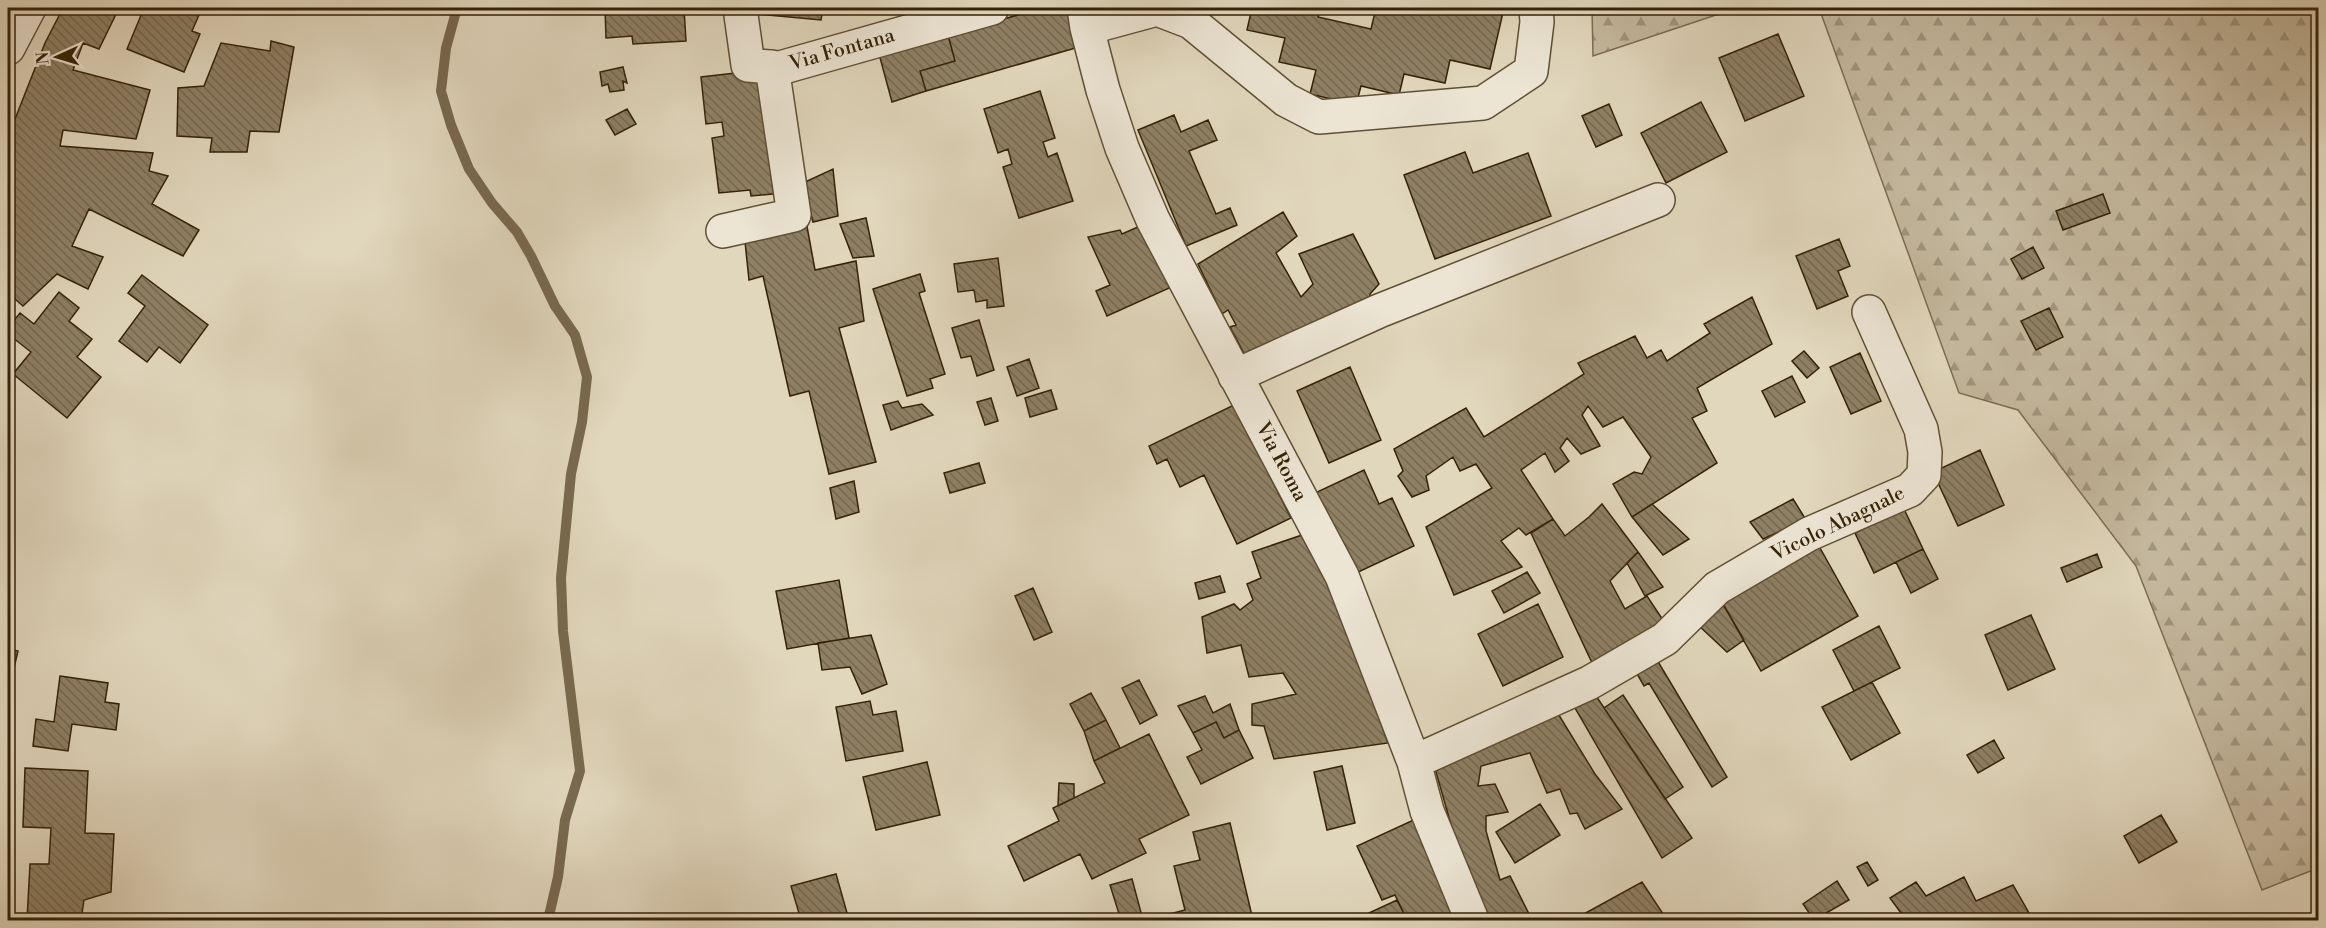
<svg xmlns="http://www.w3.org/2000/svg" width="2326" height="928" font-family="'Libre Bodoni',serif">
  <style>
    .forest { fill: url(#forest-firs); stroke: #7c6d52; stroke-width: 1.5 }
    .lines { fill: none; stroke-linecap: round; stroke-linejoin: round }
    .stream { stroke: #79694f; stroke-width: 10 }
    .building { fill: url(#building-back-hatch); stroke: #352206; stroke-width: 1.5 }
    .minor-casing { stroke: #604f34; stroke-width: 36 }
    .minor { stroke: #ece5d4; stroke-width: 33 }
    .labels { text-anchor: middle; dominant-baseline: central; stroke-width: 4.5; stroke-linejoin: round; paint-order: stroke }
    .street-label { font-size: 20px; fill: #352206; stroke: #ece5d4 }
  </style>
  <defs>
    <pattern id="forest-firs" width="22" height="20" patternUnits="userSpaceOnUse" patternTransform="scale(1.5)"><rect width="22" height="20" fill="#c4b89e"/><path d="M5 1l3.5 6h-7zM16 11l3.5 6h-7z" fill="#a0957f"/></pattern>
    <pattern id="building-back-hatch" width="6" height="6" patternUnits="userSpaceOnUse" patternTransform="scale(1.5)"><rect width="6" height="6" fill="#8e8065"/><path d="M-1 5l2 2M0 0l6 6M5-1l2 2" fill="none" stroke="#756851"/></pattern>
  </defs>
  <rect width="100%" height="100%" fill="#e1d7bd"/>
  <filter id="stains"><feTurbulence type="fractalNoise" baseFrequency=".00333" numOctaves="4"/><feColorMatrix values="0 0 0 0 .2 0 0 0 0 .09 0 0 0 0 .02 0 0 0 .5 -.17"/></filter>
  <radialGradient id="worn" r=".72"><stop offset=".6" stop-color="#630" stop-opacity="0"/><stop offset="1" stop-color="#630" stop-opacity=".3"/></radialGradient>
  <!-- forest -->
  <path class="forest" d="M1592,8h145l-144,48z
    M1819,8h499v860l-56,22 -126,-324 -118,-156 -59,-17z"/>
  <g class="lines">
    <!-- stream -->
    <path class="stream" d="M457,8l-11,40 -5,43 10,34 18,44 23,34 25,29 14,24 24,50 20,29 12,42 -5,45 -11,52 -10,104 2,53 17,140 -15,49 -7,57 -10,43"/>
  </g>
  <!-- building -->
  <path class="building" d="M63,8h56l-20,41 -16,-6 -10,27 77,20 -14,49 -73,-9 -3,16 93,7 -4,18 19,5 -16,28 47,26 -16,26 -94,-47 -17,37 31,11 -15,32 -31,-15 -34,32 -8,-7 -7,7v-189l7,2 30,-76z
    M144,8h58l-10,23 8,3 -16,38 -57,-23z
    M605,8h79l2,33 -53,3 -1,-8 -26,2z
    M758,8h65l-2,12 -64,-6z
    M1042,8h26l11,39 -153,44 -6,-20 35,-10 -7,-26z
    M1252,8h68l-2,9 53,12 5,-21h128l-14,61 -40,-9 -5,23 -41,-9 -5,21 -38,-9 -5,19 -46,-11 6,-24 -37,-8 6,-24 -38,-8z
    M1778,34l26,62 -59,25 -26,-63z
    M948,35l7,26 -35,10 6,20 -34,11 -13,-48z
    M271,41l23,6 -15,85 -29,-1 -3,21h-37l2,-14 -35,-2 1,-48 26,-2 17,-43 49,8z
    M623,67l4,16 -4,-2 1,9 -14,2 -2,-8 -6,2 -2,-14z
    M770,69l13,124 -32,3 -1,-6 -31,3 -7,-55 12,-2 -2,-14 -16,2 -5,-47z
    M1040,91l15,47 -12,4 5,15 9,-4 16,48 -54,17 -16,-51 9,-3 -4,-15 -10,4 -14,-44z
    M1701,102l26,50 -61,31 -25,-50z
    M1609,104l13,31 -26,12 -14,-31z
    M627,109l9,15 -21,11 -9,-15z
    M1174,115l7,17 27,-12 9,20 -28,11 27,63 14,-6 7,17 -51,21 -48,-116z
    M1465,152l8,21 55,-20 23,63 -116,43 -31,-84z
    M833,169l5,47 -25,6 -10,-39z
    M2103,194l7,19 -47,17 -7,-19z
    M1283,212l14,24 -21,17 25,44 12,-13 -14,-30 54,-20 26,50 -9,10v5l-123,60 -17,-32 6,-2 -8,-15 -6,4 -24,-50z
    M866,218l8,38 -21,2 -13,-34z
    M806,221l9,49 41,-9 8,60 -25,7 37,134 -47,12 -20,-83 -19,5 -27,-120 -14,4 -5,-48z
    M1147,223l29,62 -69,31 -11,-25 14,-6 -22,-48 32,-7 2,4z
    M1839,239l11,27 -12,5 10,25 -31,13 -21,-53z
    M2033,247l11,21 -22,11 -11,-20z
    M998,258l6,48 -17,2v-8l-11,2 -2,-12 -16,2 -4,-28z
    M920,274l5,17 -6,2 26,81 -15,5 3,9 -26,8 -34,-107z
    M142,275l66,50 -28,38 -21,-16 -12,15 -28,-21 26,-35 -17,-13z
    M59,292l20,16 -10,13 23,18 -15,18 24,20 -34,41 -54,-44 18,-22 -23,-18v-6l12,-15 14,11z
    M1752,297l20,47 -75,44 10,23 -15,7 25,45 -85,54 -19,-33 21,-12 8,2 9,-17 -28,-40 -20,10 -15,-21 -6,9 18,31 -19,8 -14,-16 -7,10 9,13 -14,11 -10,-19 -24,17 32,49 -27,16 -7,-7 -18,13 21,26 -68,28 -28,-68 66,-39 -16,-24 -16,7 -7,-14 -27,19 3,14 -17,7 -14,-21 5,-5 -9,-22 72,-41 18,29 100,-63 -6,-11 57,-27 12,22 14,-8 6,11 43,-28 -6,-9z
    M2049,308l14,29 -27,13 -15,-29z
    M979,320l15,50 -17,6 -6,-20 -10,2 -9,-30z
    M1804,351l15,17 -12,10 -15,-17z
    M1860,353l21,48 -30,13 -21,-47z
    M1029,359l10,29 -22,8 -10,-29z
    M1350,367l31,73 -52,23 -32,-72z
    M1792,376l13,26 -30,15 -13,-26z
    M1051,390l6,19 -27,8 -5,-19z
    M991,398l7,23 -13,4 -8,-23z
    M898,401l4,7 20,-4 11,11 -42,15 -8,-25z
    M1234,405l57,113 -54,26 -33,-69 -24,12 -13,-28 -10,5 -8,-18z
    M1980,450l24,55 -46,21 -25,-54z
    M979,463l6,20 -35,10 -6,-20z
    M1364,470l15,34 13,-6 22,48 -60,28 -39,-81z
    M854,481l5,31 -23,7 -6,-31z
    M1793,499l15,24 -23,6 -22,10 -13,-17z
    M1602,504l36,48 -28,29 15,28 22,-13 16,24 -68,49 -64,-136 22,-14 12,17 24,-19z
    M1652,504l37,35 -26,16 -31,-38z
    M1904,509l19,40 -49,24 -19,-40z
    M1308,533l33,77 47,133 -114,16 -10,-33 -12,-1v-21l44,-10 -13,-21 -34,4 -8,-32 -34,8 -5,-36 32,-13 6,6 13,-10 -6,-16 14,-6 -9,-26z
    M1815,539l43,77 -97,55 -42,-74z
    M1923,549l15,30 -27,14 -15,-31z
    M1638,552l25,35 -18,9 -18,-33z
    M2097,554l5,13 -35,15 -6,-14z
    M1527,572l13,21 -36,20 -12,-22z
    M1220,576l5,16 -26,7 -4,-16z
    M839,580l10,58 -62,11 -11,-58z
    M1033,588l19,44 -18,8 -19,-44z
    M8,592h5l-5,21z
    M1719,597l25,43 -17,12 -31,-29z
    M1538,604l25,53 -60,29 -25,-52z
    M2031,615l24,54 -47,21 -23,-55z
    M1879,626l21,42 -46,23 -21,-41z
    M871,635l16,49 -25,10 -12,-27 -28,3 -4,-27z
    M8,639l2,1 -1,9 9,2 -5,21 -5,-1z
    M1654,655l73,122 -15,10 -63,-104 -5,3 -11,-19z
    M60,676l48,7 -3,19 14,2 -3,26 -44,-6 -4,27 -35,-5 3,-27 18,3z
    M1139,680l18,35 -17,9 -18,-36z
    M1872,682l28,51 -49,27 -29,-53z
    M1091,693l15,27 -22,11 -14,-27z
    M1594,693l98,145 -30,20 -87,-150z
    M1623,695l60,92 -18,12 -61,-91z
    M1205,696l8,17 17,-9 9,26 -15,8 -8,-16 -23,11 -15,-27z
    M870,701l3,14 23,-4 7,40 -57,10 -10,-54z
    M1557,712l38,62 27,35 -37,20 -8,-16 -7,1 -10,-25 -13,4 -17,-40 -49,13 -3,20 17,-2 13,28 -22,4v15l14,49 10,-4 22,44h-46l-21,-46 -31,-109z
    M1106,720l14,28 -26,13 -10,-30z
    M1216,722l8,16 15,-8 14,28 -52,26 -14,-27 15,-7 -9,-17z
    M1149,734l40,81 -50,24 7,14 -54,26 -12,-25 -56,27 -16,-35 51,-25 -6,-13 52,-25 -11,-22z
    M1994,740l10,18 -26,15 -11,-18z
    M927,762l13,53 -64,15 -13,-53z
    M1342,766l13,57 -28,7 -13,-58z
    M25,768l63,3 -3,62 29,1 -3,58 -27,8 -3,20h-54l3,-56h19l2,-36 -28,-1z
    M1059,783l15,1v14l-14,7h-2z
    M1540,804l20,31 -45,28 -19,-31z
    M2161,815l16,27 -38,21 -15,-27z
    M1420,817l39,103h-52l-12,-25 -13,5 -25,-54z
    M1230,823l23,97h-94l-1,-3 27,-7 -11,-44 26,-6 -7,-28z
    M1867,862l11,18 -10,6 -11,-19z
    M836,874l13,46h-48l-10,-34z
    M1964,877l12,24 37,-16 20,35h-127l-16,-22 26,-16 10,14z
    M1132,879l11,41h-22l-11,-35z
    M1837,881l12,19 -35,20 -11,-16z
    M1642,882l25,38h-94z
    M1397,900l10,20h-53z"/>
  <g class="lines">
    <defs>
      <path id="minor" d="M740,8l8,57 32,3 212,-60
        M1084,8l3,20 16,62 19,58 31,72 189,356 72,186 13,49 45,109
        M1087,28l70,-19 34,13 95,78 33,17 164,-14 48,-32 6,-49 -1,-14
        M8,48l21,-40
        M723,231l71,-16 -22,-148
        M1235,376l144,-65 279,-111
        M1414,762l175,-79 76,-44 52,-51 92,-54 101,-44 14,-15 1,-23 -4,-23 -52,-117"/>
    </defs>
    <!-- minor casing -->
    <use href="#minor" class="minor-casing"/>
    <!-- minor -->
    <use href="#minor" class="minor"/>
  </g>
  <g class="labels">
    <!-- street labels -->
    <g class="street-label">
      <text transform="translate(842 50) rotate(-16)">Via Fontana</text>
      <text transform="translate(1281 462) rotate(62)">Via Roma</text>
      <text transform="translate(1838 524) rotate(-26)">Vicolo Abagnale</text>
    </g>
  </g>
  <!-- margin -->
  <rect width="2326" height="928" fill="none" stroke="#e1d7bd" stroke-width="30"/>
  <rect x="9" y="9" width="2308" height="910" fill="none" stroke="#352206" stroke-width="3"/>
  <rect x="15" y="15" width="2296" height="898" fill="none" stroke="#352206" stroke-width="1.5"/>
  <!-- north arrow -->
  <g transform="translate(57 57) rotate(266)" stroke="#ece5d4" stroke-width="4.5" paint-order="stroke">
  <path d="M0-4.5L10 22L0 15L-10 22Z" fill="#352206"/>
  <text y="-9" font-size="16" font-weight="bold" text-anchor="middle" fill="#352206">N</text>
  </g>
  <rect width="100%" height="100%" filter="url(#stains)"/>
  <rect width="100%" height="100%" fill="url(#worn)"/>
</svg>
